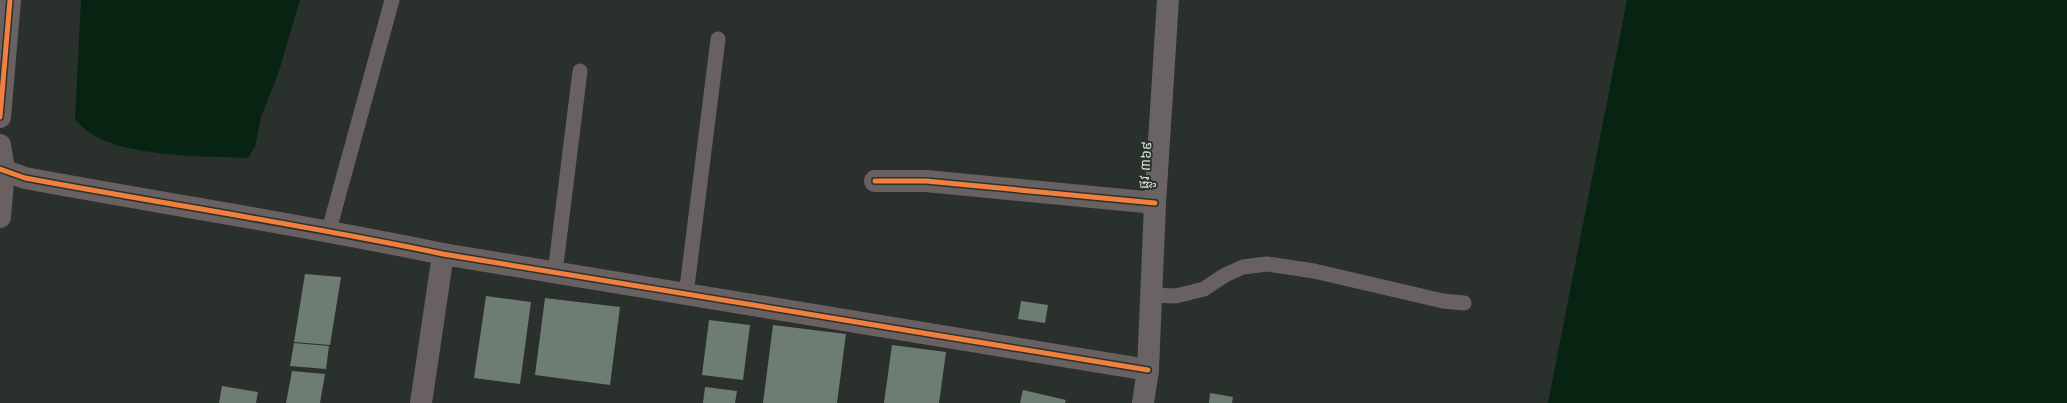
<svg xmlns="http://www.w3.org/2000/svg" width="2067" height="403" font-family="'DejaVu Sans','Noto Sans Khmer',sans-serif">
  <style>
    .water { fill: #072413 }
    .building { fill: #6e7d73 }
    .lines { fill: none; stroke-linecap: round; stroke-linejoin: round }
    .service { stroke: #696062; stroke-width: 15 }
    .minor { stroke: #696062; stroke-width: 22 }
    .secondary { stroke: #6a6364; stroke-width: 22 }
    .cycleway-casing { stroke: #27332b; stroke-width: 8 }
    .cycleway { stroke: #f27e40; stroke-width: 5 }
    .labels { text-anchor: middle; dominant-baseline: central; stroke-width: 4; stroke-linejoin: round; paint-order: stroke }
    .street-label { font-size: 14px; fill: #d7dfd9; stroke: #27332b }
  </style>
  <rect width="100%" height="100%" fill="#2a302c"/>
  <!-- water -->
  <path class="water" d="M81,0h219l-21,71 -18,46 -6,30 -7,11c-43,-2 -127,0 -162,-28 -4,-3 -7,-7 -11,-10z
    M1627,0h440v403h-519z"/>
  <!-- building -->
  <path class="building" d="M305,274l36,3 -11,68 -36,-3z
    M486,296l45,6 -11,82 -46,-6z
    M545,298l75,9 -10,78 -75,-10z
    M1021,301l27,4 -3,18 -27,-4z
    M709,320l41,5 -7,55 -41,-5z
    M773,325l73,9 -9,69h-74z
    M294,343l35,3 -3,23 -36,-3z
    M892,345l54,7 -7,51h-55z
    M292,371l33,3 -5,29h-34z
    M222,386l36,6 -2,11h-37z
    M705,387l32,4 -2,12h-32z
    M1023,390l43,10 -1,3h-45z
    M1210,393l23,4 -1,6h-23z"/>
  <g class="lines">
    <!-- service -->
    <path class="service" d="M329,230l63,-230
      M555,273l25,-202
      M686,295l32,-256
      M1151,295l25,1 28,-7 21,-14 18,-8 24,-3 47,7 129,30 21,2"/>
    <!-- minor -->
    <path class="minor" d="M0,117l10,-117
      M0,145l4,25 -4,47
      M0,169l25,9c140,26 280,47 418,76l705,116
      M875,181h51l229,22
      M421,403l22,-149"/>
    <!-- secondary -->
    <path class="secondary" d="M1143,403l5,-33 7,-167 13,-203"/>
    <defs>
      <path id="cycleway" d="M0,117l10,-117
        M0,169l25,9c140,26 280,47 418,76l705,116
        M875,181h51l229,22"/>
    </defs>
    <!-- cycleway casing -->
    <use href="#cycleway" class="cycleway-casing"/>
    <!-- cycleway -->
    <use href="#cycleway" class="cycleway"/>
  </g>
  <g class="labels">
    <!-- street labels -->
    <g class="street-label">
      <text transform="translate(1145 165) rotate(-86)">ផ្លូវ ៣៦៩</text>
    </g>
  </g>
</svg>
